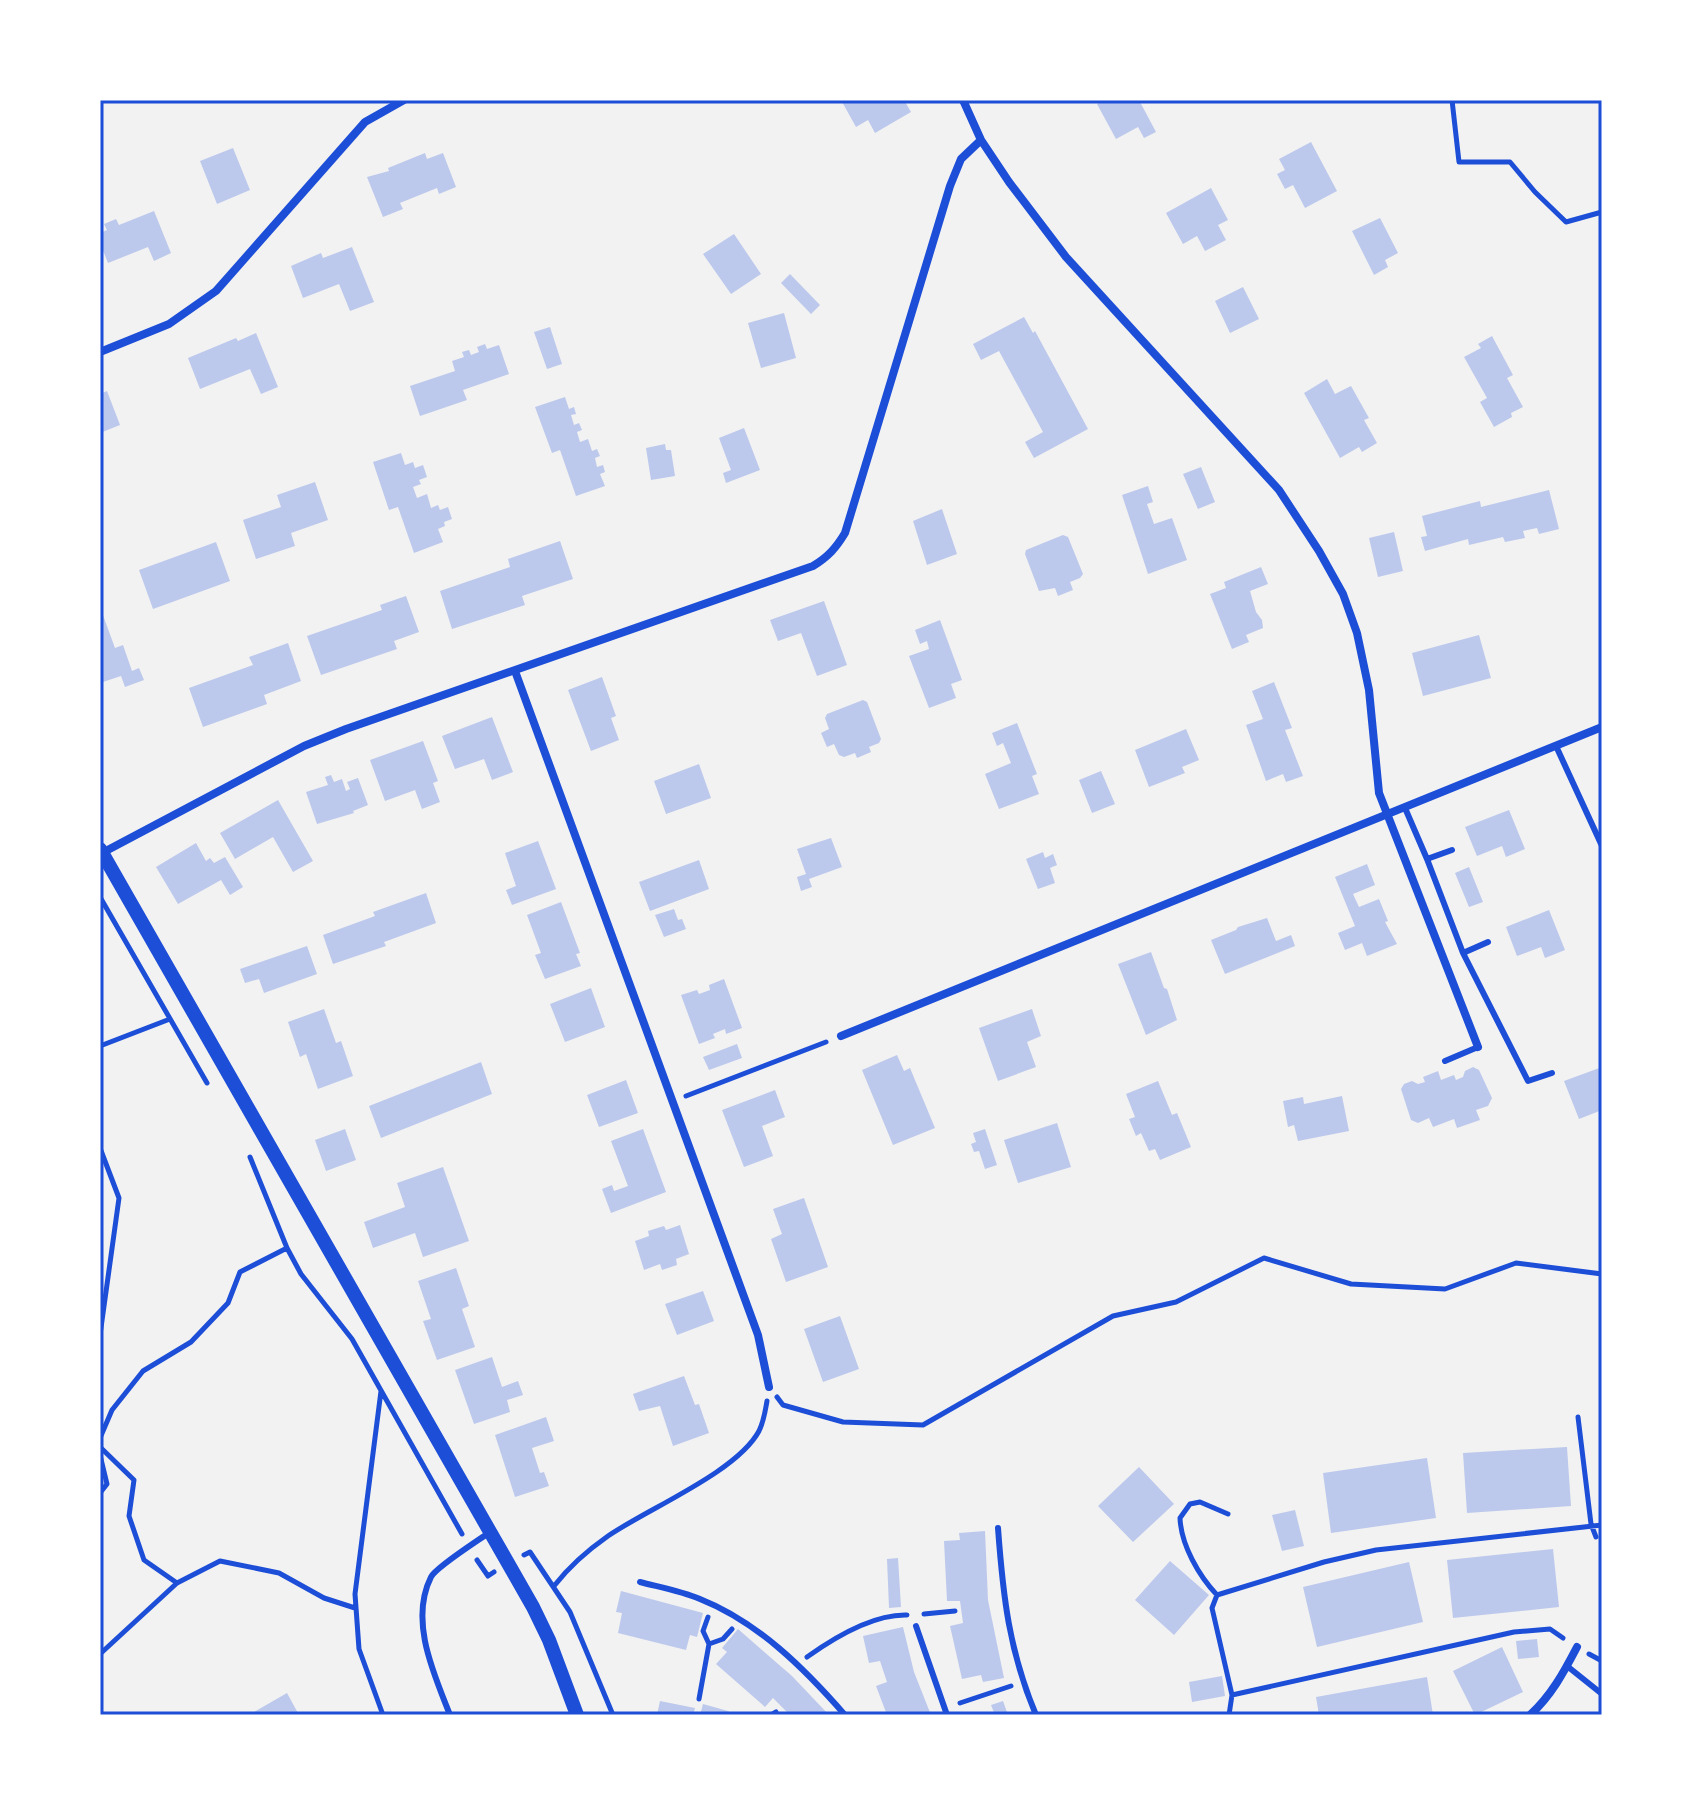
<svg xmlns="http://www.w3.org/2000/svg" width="1702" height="1815" font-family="'Archivo Narrow',sans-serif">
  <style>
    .building { fill: #bdc9ec }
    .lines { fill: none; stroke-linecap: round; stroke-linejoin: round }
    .path { stroke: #1d4ed8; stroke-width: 5 }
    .service { stroke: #1d4ed8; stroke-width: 6 }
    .minor { stroke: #1d4ed8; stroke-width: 8 }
    .tertiary { stroke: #1d4ed8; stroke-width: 14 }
    .neatline { fill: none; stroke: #1d4ed8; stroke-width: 3 }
  </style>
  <rect width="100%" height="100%" fill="#f2f2f2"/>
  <!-- building -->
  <path class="building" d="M841,100h63l7,12 -36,21 -7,-13 -12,7z
    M1105,100h34l17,32 -12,6 -6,-11 -22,12 -19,-35z
    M1311,142l26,49 -32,17 -12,-23 -8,4 -8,-15 8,-4 -6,-11z
    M233,148l17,42 -33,14 -17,-43z
    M425,153l2,6 16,-6 13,34 -17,7 -2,-6 -37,15 3,6 -20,8 -16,-40 22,-6 -1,-3z
    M1211,188l17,32 -10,5 8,15 -21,11 -8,-15 -14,8 -17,-31z
    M154,211l17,42 -17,8 -6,-14 -40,16 -8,-20v-10l7,-3 -3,-6 12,-5 3,6z
    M1380,218l18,35 -13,7 3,7 -14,8 -22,-44z
    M734,234l27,40 -30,20 -28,-40z
    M352,247l22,55 -24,9 -11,-27 -36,14 -12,-32 30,-13 2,5z
    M790,274l30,31 -9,9 -30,-31z
    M1243,287l16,32 -29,14 -15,-32z
    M784,313l12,45 -35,10 -13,-45z
    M1024,317l9,16 2,-2 53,98 -54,29 -9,-16 18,-10 -44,-81 -18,9 -8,-16z
    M550,327l12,37 -15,5 -13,-37z
    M256,333l22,54 -17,7 -11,-25 -50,20 -12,-31 48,-20 2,3z
    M1492,336l21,39 -6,3 16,29 -12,6 1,4 -18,10 -14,-25 7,-4 -23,-41 17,-9 -3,-4z
    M485,344l2,5 12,-4 10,29 -46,16 4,10 -47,16 -10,-30 45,-15 -3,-10 12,-4 -2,-5 7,-2 2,5 8,-3 -2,-5z
    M1327,379l8,15 16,-8 18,32 -5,2 13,23 -15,9 -3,-5 -19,11 -36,-65z
    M107,391l13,34 -20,8v-39z
    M565,397l4,12 5,-2 2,7 -5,1 3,10 5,-2 3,7 -5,2 3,10 8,-3 4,12 5,-2 3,7 -5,2 2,9 6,-2 2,7 -5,2 5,12 -29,10 -16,-46 -8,3 -17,-46z
    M744,428l16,42 -34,13 -3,-10 8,-3 -12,-32z
    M665,444l1,6h5l4,26 -24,4 -5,-32z
    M401,453l4,12 8,-3 2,6 8,-3 4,12 -8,3 2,4 -8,3 4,11 10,-4 4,14 7,-3 2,5 8,-3 4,12 -8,3 1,4 -7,3 5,13 -29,11 -16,-46 -9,3 -16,-48z
    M1201,467l14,35 -17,7 -15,-35z
    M315,482l13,38 -37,13 4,13 -39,13 -13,-39 38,-13 -4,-12z
    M1148,486l5,16 -6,2 7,20 18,-6 15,42 -39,14 -26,-79z
    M1549,490l10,39 -20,5 -2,-6 -14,3 2,7 -20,4 -2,-5 -34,8 -1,-6 -43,12 -4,-14 6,-1 -5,-20 58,-15 1,6z
    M942,509l15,45 -30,11 -14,-44z
    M1394,532l9,39 -25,6 -9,-39z
    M1063,535l5,2 15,37 -3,4 -10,4 3,8 -15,6 -3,-8 -16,3 -14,-37 1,-4z
    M560,541l13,38 -51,17 3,9 -73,24 -12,-38 70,-24 -2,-8z
    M216,542l14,39 -77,28 -14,-39z
    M1261,567l7,17 -18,7 6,21 6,8 1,8 -17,7 3,7 -17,7 -22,-55 16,-6 -2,-6z
    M406,596l13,36 -25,9 3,8 -76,26 -14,-39 75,-26 -2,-5z
    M824,601l23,64 -30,11 -16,-43 -23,8 -8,-21z
    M100,607l15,41 8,-3 9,26 7,-3 5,12 -19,7 -4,-11 -21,7z
    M940,620l22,60 -11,4 5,14 -27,10 -20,-52 20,-7 -2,-8 -7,3 -5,-14z
    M1479,635l12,43 -68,18 -11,-43z
    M288,643l13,38 -37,14 3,9 -64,23 -14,-39 64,-23 -4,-8z
    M602,677l14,39 -5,2 8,22 -28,11 -23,-61z
    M1274,682l18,46 -7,2 18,46 -17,6 -3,-8 -17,7 -20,-56 17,-6 -11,-28z
    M863,700l4,2 14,37 -2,4 -10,4 2,5 -14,6 -2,-5 -11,4 -5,-2 -5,-11 -7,3 -6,-14 8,-4 -4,-11 2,-4z
    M492,717l21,55 -21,8 -8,-21 -29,10 -13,-33z
    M1017,723l20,51 -5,2 7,18 -40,15 -14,-35 26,-11 -8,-20 -6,3 -5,-13z
    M1186,729l13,31 -17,7 3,6 -36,14 -14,-37z
    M423,741l15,40 -5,2 7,19 -18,7 -7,-19 -30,11 -15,-41z
    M699,764l12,34 -45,16 -12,-33z
    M1101,771l14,33 -23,9 -13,-33z
    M331,775l3,7 8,-3 4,12 4,-2 -3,-7 11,-4 10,27 -15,6 1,2 -37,11 -11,-32 22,-7 -3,-8z
    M278,800l35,61 -20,11 -20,-35 -38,22 -15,-26z
    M1509,810l16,39 -19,8 -4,-11 -25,10 -12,-29z
    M831,838l11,29 -33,12 3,8 -11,4 -4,-14 9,-3 -9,-25z
    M538,841l18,48 -44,16 -6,-15 10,-4 -11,-33z
    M196,843l10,18 4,-3 4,5 11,-6 18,30 -13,8 -9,-15 -43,24 -22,-37z
    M1043,852l2,6 8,-4 4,11 -7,3 5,15 -17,6 -12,-30z
    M699,860l10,29 -59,22 -11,-29z
    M1367,864l8,21 -22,9 6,13 20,-8 9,22 -3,1 12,22 -30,12 -5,-13 -17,7 -7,-17 17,-7 -20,-49z
    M1469,867l14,35 -14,5 -14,-34z
    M426,893l10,30 -52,19 2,4 -53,18 -10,-29 52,-19 -2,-4z
    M561,902l19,51 -4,1 5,12 -36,13 -10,-24 6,-2 -14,-38z
    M674,909l4,11 4,-1 4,10 -22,8 -9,-22z
    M1549,910l16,40 -20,8 -4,-11 -24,9 -11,-29z
    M1267,918l9,23 15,-6 4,11 -70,28 -14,-34 25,-10 2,-3z
    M307,946l10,28 -53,19 -5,-14 -14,4 -5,-14z
    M1151,952l13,36 3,1 10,31 -31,15 -28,-71z
    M724,979l18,49 -16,6 -1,-5 -12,5 2,4 -16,6 -18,-49 16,-5 2,4 11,-4 -1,-5z
    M591,988l14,39 -40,15 -15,-38z
    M324,1009l12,34 5,-2 12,35 -35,13 -12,-35 -6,3 -12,-35z
    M1032,1009l9,27 -14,6 9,25 -38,14 -19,-53z
    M737,1044l5,14 -33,12 -6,-13z
    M897,1055l7,16 6,-3 25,60 -42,17 -31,-75z
    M481,1062l11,32 -111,44 -12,-32z
    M1473,1067l6,3 13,28 -4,8 -12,4 4,10 -23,8 -3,-9 -21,8 -4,-9 -11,5 -7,-3 -10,-31 3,-5 8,-3 6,3 7,-2 -2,-5 15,-6 3,9 13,-5 2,5 7,-3 2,-6z
    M1602,1067v43l-23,9 -15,-38z
    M626,1080l12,33 -39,14 -12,-32z
    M1158,1081l14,34 5,-2 14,34 -31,13 -5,-11 -6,2 -8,-18 -5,3 -7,-17 6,-2 -9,-23z
    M775,1090l10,27 -23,9 11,30 -29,11 -22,-57z
    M1342,1096l7,35 -51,10 -4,-16 -6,2 -5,-26 20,-4 1,7z
    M1057,1123l14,44 -53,16 -14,-43z
    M345,1129l11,31 -30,11 -11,-31z
    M643,1129l23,63 -55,21 -9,-24 10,-4 2,6 14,-5 -17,-45z
    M985,1129l12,36 -12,4 -6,-18 -5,1 -3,-8 5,-2 -3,-9z
    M443,1167l26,74 -46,16 -8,-24 -42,15 -9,-26 41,-15 -8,-24z
    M804,1198l24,69 -42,15 -15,-43 11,-5 -9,-25z
    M680,1225l9,29 -13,5 1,6 -15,5 -2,-6 -16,6 -9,-29 14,-5 -1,-5 16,-5 2,4z
    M456,1268l13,38 -7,3 13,38 -38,13 -14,-39 8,-2 -13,-38z
    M703,1291l11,30 -37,14 -12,-31z
    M840,1316l19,53 -36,13 -19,-53z
    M492,1357l10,30 16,-6 5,14 -16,5 3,12 -36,12 -19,-54z
    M684,1376l11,29 4,-1 10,29 -36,13 -13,-40 -21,5 -6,-17z
    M546,1417l8,24 -22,7 8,25 4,-1 5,14 -34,11 -20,-62z
    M1567,1447l4,59 -104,7 -4,-60z
    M1427,1458l9,60 -105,15 -8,-60z
    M1139,1467l35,37 -41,38 -35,-36z
    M1295,1510l9,36 -22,5 -10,-36z
    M985,1531l3,69 16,78 -21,4 -2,-7 -19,4 -12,-53 13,-3 -3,-22h-13l-3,-60 16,-1 -1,-7z
    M1553,1549l6,58 -106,11 -6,-58z
    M898,1558l3,49 -12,1 -2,-49z
    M1170,1561l39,34 -35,40 -39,-35z
    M1409,1562l14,60 -106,25 -14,-60z
    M621,1591l82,22 -6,24 -7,-2 -4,15 -68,-17 4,-20 -6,-1z
    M903,1627l11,45 17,43h-44l-11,-29 11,-4 -7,-21 -11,2 -6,-27z
    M738,1629l54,47 37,39h-43l2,-2 -15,-15 -8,9 -49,-43 11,-12 -5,-4z
    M1537,1639l2,18 -21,2 -2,-18z
    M1502,1647l21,45 -48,23 -22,-44z
    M1222,1676l3,20 -33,6 -3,-20z
    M1427,1677l6,38h-114l-3,-18z
    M287,1693l12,22h-50z
    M660,1701l35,7 -2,7h-36z
    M1003,1701l5,14h-13l-4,-10z
    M703,1704l25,7 5,4h-33z"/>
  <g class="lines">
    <!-- path -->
    <path class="path" d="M1452,100l7,62h51l25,30 31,30 36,-10
      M100,897l107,186
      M100,1046l70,-27
      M686,1096l140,-54
      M100,1148l19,50 -19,137
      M250,1157l37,91 14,26 51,65 110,195
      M381,1391l-26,203 4,55 24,66
      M777,1397l6,8 60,17 80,3 190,-109 63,-14 88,-44 87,26 94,5 71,-26 86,11
      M1578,1417l13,107 5,13
      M100,1438l12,-28 31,-39 48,-29 37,-39 12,-31 47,-24
      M100,1447l34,33 -5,36 15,44 33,23
      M100,1455l7,29 -7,9
      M1228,1514l-28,-12 -10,2 -10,14c1,27 19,58 37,77l107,-33 52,-12 226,-25
      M524,1555l6,-3 40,60 43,103
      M477,1560l11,16 6,-4
      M554,1586c14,-18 34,-36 54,-50 41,-28 129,-64 151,-105 5,-10 6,-19 8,-30
      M1217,1595l-5,13 20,87 -3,20
      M924,1614l31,-3
      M709,1644l14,-5 9,-10
      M100,1654l77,-71 43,-22 59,12 45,25 31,10
      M1589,1654l13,7
      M807,1657c28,-20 66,-43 100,-42
      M1232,1695l282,-63 36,-3 13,9
      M699,1699l10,-55 -6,-13 5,-14
      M960,1703l51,-17
      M771,1715l5,-3"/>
    <!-- service -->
    <path class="service" d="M1556,746l46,100
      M1405,808l22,51 25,-9
      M1427,859l36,94 25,-11
      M1463,953l65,128 24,-8
      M1445,1061l33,-14
      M998,1528c5,68 11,123 38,187
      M640,1582c19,5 41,9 60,17 58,23 105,70 145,116
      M916,1626l31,89
      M1567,1666l35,28
      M450,1715c-16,-41 -41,-94 -19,-138 5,-10 48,-37 59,-45"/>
    <!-- minor -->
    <path class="minor" d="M963,100l18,40 28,42 57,75 213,233 40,61 24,43 14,39 12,57 10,103 99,254
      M100,352l69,-28 47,-33 149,-169 39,-22
      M515,671l243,664 11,52
      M102,853l202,-107 42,-17 467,-163c15,-9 23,-18 32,-33l105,-347 11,-27 20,-19
      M841,1036l761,-309
      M1530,1715c21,-19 34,-43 47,-68"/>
    <!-- tertiary -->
    <path class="tertiary" d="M100,849l433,758 16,33 28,75"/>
  </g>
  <!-- border -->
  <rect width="1702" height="1815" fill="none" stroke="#ffffff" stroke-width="204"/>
  <rect x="102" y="102" width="1498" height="1611" class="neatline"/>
</svg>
